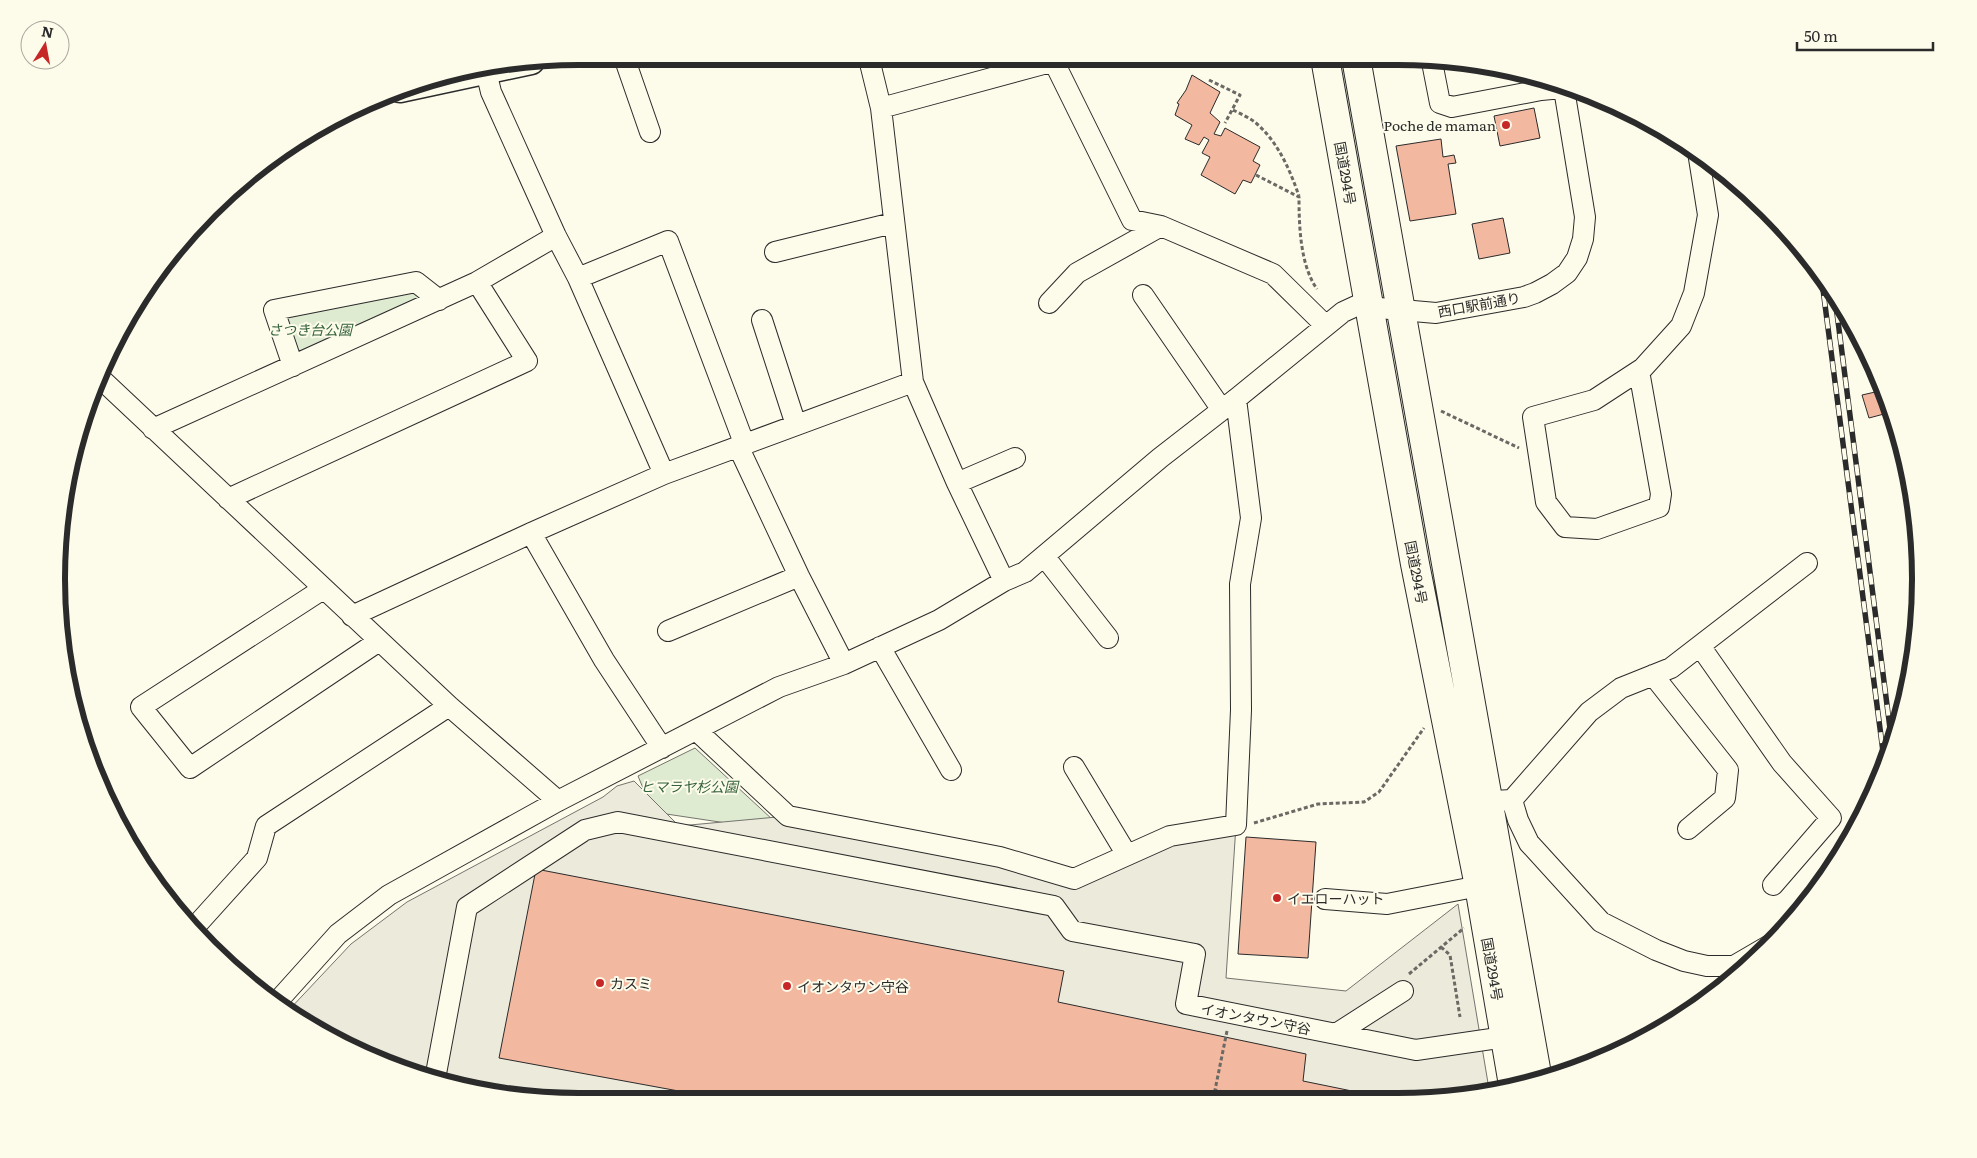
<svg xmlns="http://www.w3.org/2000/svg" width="1977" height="1158" font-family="Literata,'Noto Sans JP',serif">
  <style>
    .green { fill: #deebd1; stroke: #74746e }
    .parking { fill: #eceadb; stroke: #74746e }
    .building { fill: #f2b8a0; stroke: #2b2b2b }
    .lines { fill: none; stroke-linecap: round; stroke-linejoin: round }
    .minor-casing { stroke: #2b2b2b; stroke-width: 22 }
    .major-casing { stroke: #2b2b2b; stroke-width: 29 }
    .highway-casing { stroke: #2b2b2b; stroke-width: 30 }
    .path { stroke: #6a6964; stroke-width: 3; stroke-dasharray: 4 2.5; stroke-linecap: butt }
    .minor { stroke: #fdfbea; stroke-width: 20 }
    .major { stroke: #fdfbea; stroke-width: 26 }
    .highway { stroke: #fdfbea; stroke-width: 28 }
    .rail-casing { stroke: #2b2b2b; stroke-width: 5.5 }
    .rail { stroke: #fdfbea; stroke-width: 4; stroke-dasharray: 11; stroke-linecap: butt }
    .poi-dot { fill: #c62828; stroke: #fdfbea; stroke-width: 2 }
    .labels { text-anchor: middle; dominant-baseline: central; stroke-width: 4; stroke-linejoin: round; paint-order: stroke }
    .poi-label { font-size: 14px; fill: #2b2b2b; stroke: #fdfbea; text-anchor: start }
    .street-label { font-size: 14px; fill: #2b2b2b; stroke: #fdfbea }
    .park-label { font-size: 14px; font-style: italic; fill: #34623c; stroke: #fdfbea }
    .rim { fill: none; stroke: #2b2b2b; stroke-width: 6 }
  </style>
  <rect width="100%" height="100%" fill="#fdfbea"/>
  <!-- green -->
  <path class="green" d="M416,282l23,18 -146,66 -19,-56z
    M695,748l91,84 -133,-20 -15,-36z"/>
  <!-- parking -->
  <path class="parking" d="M634,781l45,45 109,-10 286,63 96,-43 66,-11 -10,153 120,13 112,-87 31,185 -57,12h-887l-134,-27 -124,-62 64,-68 56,-42 196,-105 14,-11z"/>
  <!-- building -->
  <path class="building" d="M1192,75l28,17 -10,21 10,9 -6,12 7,2 4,-8 35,19 -7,14 7,4 -9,18 -8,-3 -8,14 -34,-19 9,-18 -8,-4 7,-13 -5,-3 -5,8 -14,-6 7,-14 -17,-10 4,-11 -2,-1 9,-13z
    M1534,108l6,30 -40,8 -6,-30z
    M1441,139l2,18 11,-2 2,8 -8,1 8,50 -46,7 -14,-75z
    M1503,218l7,35 -31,6 -7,-35z
    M1884,390l27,87v3l-5,2 -13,-49 -4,-5 -5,-14 -15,4 -7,-23z
    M1246,837l70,5 -8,116 -70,-4z
    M536,869l528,102 -6,31 248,52 -3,27 98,20h-668l-234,-43z"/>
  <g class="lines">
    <defs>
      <path id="minor" d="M1431,57l9,46 12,4 89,-17 31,-3
        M869,59l12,49 32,274 44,101 47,98
        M625,60l25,72
        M1054,62l78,158 29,6 112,48 52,51
        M485,67l6,25 65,144 22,42 86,196
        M881,108l181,-49
        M775,252l118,-29
        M578,278l90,-37 76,202
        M1143,295l79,115
        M1049,303l28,-30 84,-47
        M762,320l34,105
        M293,366l-19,-56 142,-28 23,18
        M1639,371l22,123 -2,13 -62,22 -32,-2 -19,-25 -13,-85 61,-17 49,-32 38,-42 13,-33 14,-78 -10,-63
        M99,377l350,329 109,95
        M153,429l324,-147 79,-46
        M738,446l61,130 45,88
        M957,483l58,-25
        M228,499l299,-138 -50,-79
        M531,533l73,127 58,88
        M1044,556l64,82
        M323,589l-182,118 49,61 189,-127
        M352,616l179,-83 133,-59 249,-92
        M668,631l131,-55
        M1700,646l82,117 49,55 -58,67
        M880,647l71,123
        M1653,675l75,95 -3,28 -37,31
        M696,730l92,86 212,41 74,22 96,-43 66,-11 5,-115 -1,-126 11,-66 -15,-119
        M1074,767l53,88
        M1512,800l6,20 11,23 72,79 55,28 28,11 23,5h27l36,-21
        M1474,802l38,-2 77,-88 32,-24 50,-20 136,-105
        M1325,899l62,5 92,-18
        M193,929l64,-71 9,-32 183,-120
        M276,1003l62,-69 51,-39 169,-94 221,-114 65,-23 95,-44 65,-39 21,-9 135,-114 76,-59 107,-87 13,-6 80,7 88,-16 11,-4 17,-9 15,-11 10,-15 6,-19 2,-22 -22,-134
        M1336,1034l67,-43
        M435,1079l32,-172 118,-77 33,-8 436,84 18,25 123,23 -9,50 230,46 89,-13"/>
      <path id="major" d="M400,89l131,-28"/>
      <path id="highway" d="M1325,58l90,506 64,322 34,199
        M1356,58l182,1022"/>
    </defs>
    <!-- minor casing -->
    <use href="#minor" class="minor-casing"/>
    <!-- major casing -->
    <use href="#major" class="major-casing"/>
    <!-- highway casing -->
    <use href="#highway" class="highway-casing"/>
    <!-- path -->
    <path class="path" d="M1209,80l31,15 -15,28
      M1233,110c8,4 17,8 23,13 22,19 34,47 43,73
      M1256,175l43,22c0,28 1,68 18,92
      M1441,411l78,37
      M1254,823l64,-19 46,-2 15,-10 45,-64
      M1441,947l9,8 10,62
      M1409,974l55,-46
      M1227,1031l-12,59 42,11"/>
    <!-- minor -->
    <use href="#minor" class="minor"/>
    <!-- major -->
    <use href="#major" class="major"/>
    <!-- highway -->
    <use href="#highway" class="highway"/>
    <defs>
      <path id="rail" d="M1821,274l64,493
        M1834,290l58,454"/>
    </defs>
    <!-- rail casing -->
    <use href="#rail" class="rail-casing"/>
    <!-- rail -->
    <use href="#rail" class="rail"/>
  </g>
  <!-- markers -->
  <g class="poi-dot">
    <circle cx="1506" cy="125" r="5"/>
    <circle cx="1277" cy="898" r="5"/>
    <circle cx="600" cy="983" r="5"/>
    <circle cx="787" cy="986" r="5"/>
  </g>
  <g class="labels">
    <!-- poi labels -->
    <g class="poi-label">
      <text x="1496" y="125" text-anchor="end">Poche de maman</text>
      <text x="1287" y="898">イエローハット</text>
      <text x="610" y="983">カスミ</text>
      <text x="797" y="986">イオンタウン守谷</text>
    </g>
    <!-- street labels -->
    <g class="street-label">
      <text transform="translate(1346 173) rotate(80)">国道294号</text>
      <text transform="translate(1479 304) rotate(-10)">西口駅前通り</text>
      <text transform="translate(1417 572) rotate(79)">国道294号</text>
      <text transform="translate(1493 969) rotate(80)">国道294号</text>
      <text transform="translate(1256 1018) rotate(11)">イオンタウン守谷</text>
    </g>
    <!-- park labels -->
    <g class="park-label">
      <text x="310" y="329">さつき台公園</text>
      <text x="689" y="786">ヒマラヤ杉公園</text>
    </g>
  </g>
  <!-- crop -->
  <path d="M0 0H1977V1158H0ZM579 65H1398A514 514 0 0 1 1912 579V579A514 514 0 0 1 1398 1093H579A514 514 0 0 1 65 579V579A514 514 0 0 1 579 65Z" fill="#fdfbea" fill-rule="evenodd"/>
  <path class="rim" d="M579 65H1398A514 514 0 0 1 1912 579V579A514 514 0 0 1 1398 1093H579A514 514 0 0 1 65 579V579A514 514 0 0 1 579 65Z"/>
  <!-- north arrow -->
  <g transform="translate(45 45) rotate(11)"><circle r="24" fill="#fdfbea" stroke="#a9a89e"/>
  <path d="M0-4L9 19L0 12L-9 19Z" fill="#c62828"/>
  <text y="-8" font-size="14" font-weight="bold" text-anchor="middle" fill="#2b2b2b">N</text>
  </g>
  <!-- scale -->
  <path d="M1797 42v8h136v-8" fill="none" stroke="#2b2b2b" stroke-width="2.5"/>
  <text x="1804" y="42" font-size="15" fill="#2b2b2b" stroke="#fdfbea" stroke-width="4" paint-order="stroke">50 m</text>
</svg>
